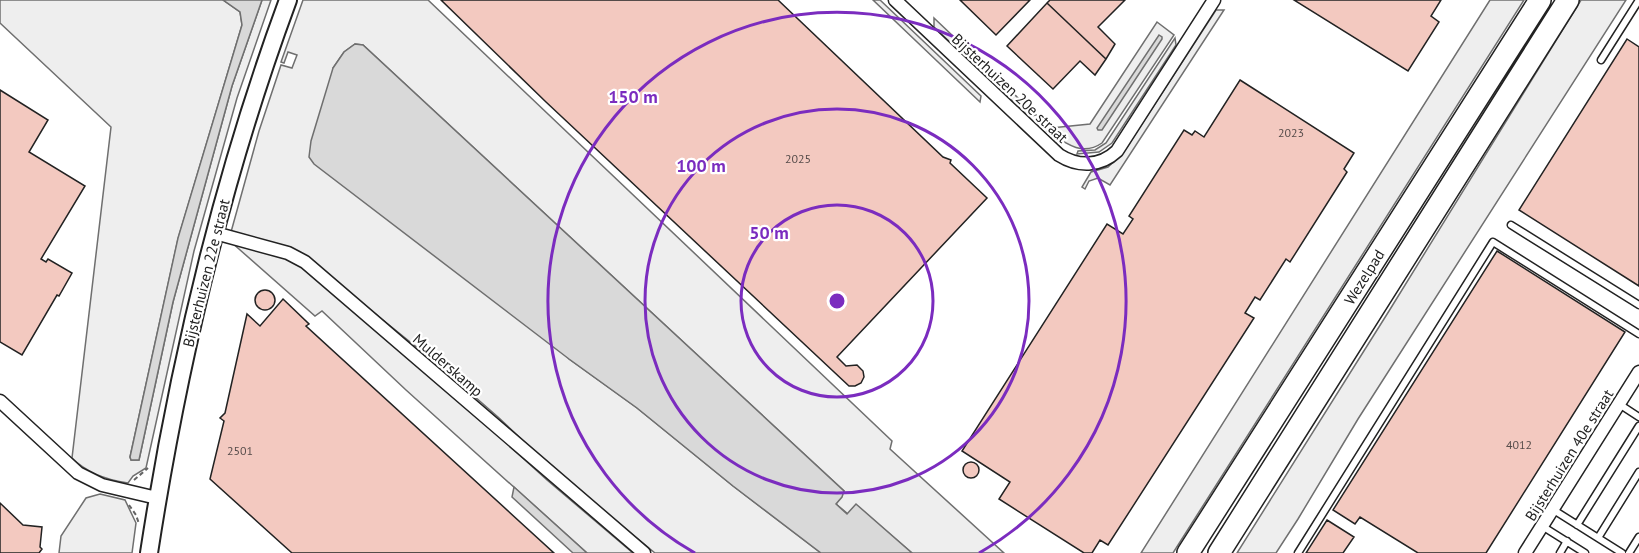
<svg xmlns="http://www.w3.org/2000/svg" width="1639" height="553" font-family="'PT Sans',sans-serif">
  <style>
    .green { fill: #eee; stroke: #6f6f6f; stroke-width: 1.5 }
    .water { fill: #d9d9d9; stroke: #6f6f6f; stroke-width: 1.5 }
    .building { fill: #f3c9c0; stroke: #222; stroke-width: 1.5 }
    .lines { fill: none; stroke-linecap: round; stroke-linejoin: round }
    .lane-casing { stroke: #222; stroke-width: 9 }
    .street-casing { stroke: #222; stroke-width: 15 }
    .secondary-casing { stroke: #222; stroke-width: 20 }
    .highway-casing { stroke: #222; stroke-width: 24 }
    .path { stroke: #646464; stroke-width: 2; stroke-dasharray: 4.5 3; stroke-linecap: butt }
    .lane { stroke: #fff; stroke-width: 6 }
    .street { stroke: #fff; stroke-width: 12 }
    .secondary { stroke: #fff; stroke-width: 16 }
    .highway { stroke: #fff; stroke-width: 21 }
    .ring { fill: none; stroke: #7b2cbf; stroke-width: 3 }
    .labels { text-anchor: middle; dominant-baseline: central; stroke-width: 4.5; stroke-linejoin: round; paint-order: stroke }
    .number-label { font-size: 12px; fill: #564c4a }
    .street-label { font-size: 15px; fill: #222; stroke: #fff }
    .centre { fill: #7b2cbf; stroke: #fff; stroke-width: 3 }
    .ring-label { font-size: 18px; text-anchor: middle; font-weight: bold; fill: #7b2cbf; stroke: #fff; stroke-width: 4.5; stroke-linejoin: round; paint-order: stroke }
  </style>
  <rect width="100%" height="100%" fill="#fff"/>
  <!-- green -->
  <path class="green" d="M0,0h223l17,12 2,13 -64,214 -48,218 1,3h8l34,-158 59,-216 30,-86h9l-34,98 -43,153 -48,217 -13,8 -5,7c-21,-3 -41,-10 -56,-25l39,-331 -111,-104z
    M303,0h125l464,441 -2,8 114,104h-92l-56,-48 -8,9 -12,-10 8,-13 -481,-446 -8,-1 -11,8 -11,16 236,291 68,49 96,78 88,67h-166l-99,-81 -58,-55 -63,-55 -128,-103 -76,-27 28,-101 22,-66 11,3 5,-13 -9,-3 -4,11 -3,-1z
    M873,0h7l101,96 -1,6z
    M1490,0h34l-351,553h-32z
    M1581,0h45l-268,419 -60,100 -22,34h-39l152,-242z
    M1216,10h8l-114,175 -12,-7 -9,3 -4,8 -3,-2 9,-15 17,-5 15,-14z
    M934,18l102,97 -7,2 -95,-90z
    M1157,22l17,13 -72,108c-20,14 -37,0 -55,-12l1,-5 3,2 39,-4z
    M1175,38l1,7 -64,98 -13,9 -22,2 1,-3 17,-1 11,-7z
    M231,242l63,17 175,150 78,71 86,73h-46l-181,-163 -84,-79 -7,5z
    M100,494l25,6 11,23 -4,30h-73l2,-17 25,-38z"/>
  <!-- water -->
  <path class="water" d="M223,0h39l-30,86 -59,216 -34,158h-8l-1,-3 48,-219 64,-213 -2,-13z
    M1159,35l3,2v2l-60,91h-4l-1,-2z
    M355,44l8,1 481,446 -2,6 -6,7 11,10 9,-10 56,49h-91l-88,-67 -96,-78 -68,-49 -255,-195 -5,-7 2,-16 22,-73 11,-16z
    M514,487l73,66h-14l-61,-56z"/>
  <!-- building -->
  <path class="building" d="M441,0h337l165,157 8,3 -1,3 37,35 -150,159 9,9 11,-1 6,6 1,6 -3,6 -6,3h-6l-303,-284z
    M960,0h70l-34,35z
    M1050,0h75l-27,27 17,17 -9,15 -59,-56z
    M1294,0h147l-10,16 8,6 -31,49z
    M1047,3l59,56 -11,16 -15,-14 -27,28 -46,-43z
    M1627,39l12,8v239l-120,-76z
    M1240,80l114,73 -10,16 3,3 -57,90 -4,-3 -26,41 -5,-3 -10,16 9,5 -146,227 -8,-5 -8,13h-8l-85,-54 11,-17 -48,-31 145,-227 16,10 10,-15 -4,-3 55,-86 8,5 3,-4 9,6z
    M0,90l48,30 -19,32 56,34 -44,73 5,3 2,-3 24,14 -13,23 -2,-1 -35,60 -22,-13z
    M1497,251l128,81 -139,221h-68l-58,-36 -5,7 -22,-14z
    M255 300a10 10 0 1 1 20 0a10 10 0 1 1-20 0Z
    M283,299l26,25 -3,2 248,227h-262l-82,-74 14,-58 -4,-3 5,-5 22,-99 13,12z
    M963 470a8 8 0 1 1 16 0a8 8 0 1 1-16 0Z
    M0,503l23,22 19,2 -2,20 2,2 -3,4h-39z
    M1327,520l27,17 -11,16h-37z"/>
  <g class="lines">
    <defs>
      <path id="lane" d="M1601,60l38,-60
        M1511,225l128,80
        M1619,404l20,13
        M1552,509l70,44
        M1577,525l62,-99
        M1542,526l43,27
        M1598,538l41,-66
        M1298,553l195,-311 146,92
        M1560,553l7,-12
        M1629,553l10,-16"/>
      <path id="street" d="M895,0l164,155c19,12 41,12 58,-4l97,-151
        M215,233l73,20 17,9 339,291
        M0,401l78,72 24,12 55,13
        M1525,553l114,-181"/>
      <path id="secondary" d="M149,553c29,-188 73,-375 139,-553"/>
      <path id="highway" d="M1188,553l352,-553
        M1219,553l349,-553"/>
    </defs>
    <!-- lane casing -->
    <use href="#lane" class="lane-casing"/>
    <!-- street casing -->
    <use href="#street" class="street-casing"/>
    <!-- secondary casing -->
    <use href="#secondary" class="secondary-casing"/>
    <!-- highway casing -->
    <use href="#highway" class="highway-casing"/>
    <!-- path -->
    <path class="path" d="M134,480l14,-12
      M129,505l7,10 3,9"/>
    <!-- lane -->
    <use href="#lane" class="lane"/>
    <!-- street -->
    <use href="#street" class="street"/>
    <!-- secondary -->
    <use href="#secondary" class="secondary"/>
    <!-- highway -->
    <use href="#highway" class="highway"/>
  </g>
  <!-- distance rings -->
  <g class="ring">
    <circle cx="837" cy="301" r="96"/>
    <circle cx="837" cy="301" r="192"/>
    <path d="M695 553A289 289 0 1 1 979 553"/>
  </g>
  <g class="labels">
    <!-- number labels -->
    <g class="number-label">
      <text x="1291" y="132">2023</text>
      <text x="798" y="158">2025</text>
      <text x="1519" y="444">4012</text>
      <text x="240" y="450">2501</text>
    </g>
    <!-- street labels -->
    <g class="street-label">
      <text transform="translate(1010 88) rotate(43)">Bijsterhuizen 20e straat</text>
      <text transform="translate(206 273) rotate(-76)">Bijsterhuizen 22e straat</text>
      <text transform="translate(1364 277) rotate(-58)">Wezelpad</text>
      <text transform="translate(448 365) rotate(41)">Mulderskamp</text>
      <text transform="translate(1569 455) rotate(-58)">Bijsterhuizen 40e straat</text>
    </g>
  </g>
  <circle cx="837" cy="301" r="9" class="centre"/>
  <g class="ring-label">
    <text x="633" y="103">150 m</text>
    <text x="701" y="172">100 m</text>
    <text x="769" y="239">50 m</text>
  </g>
</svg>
